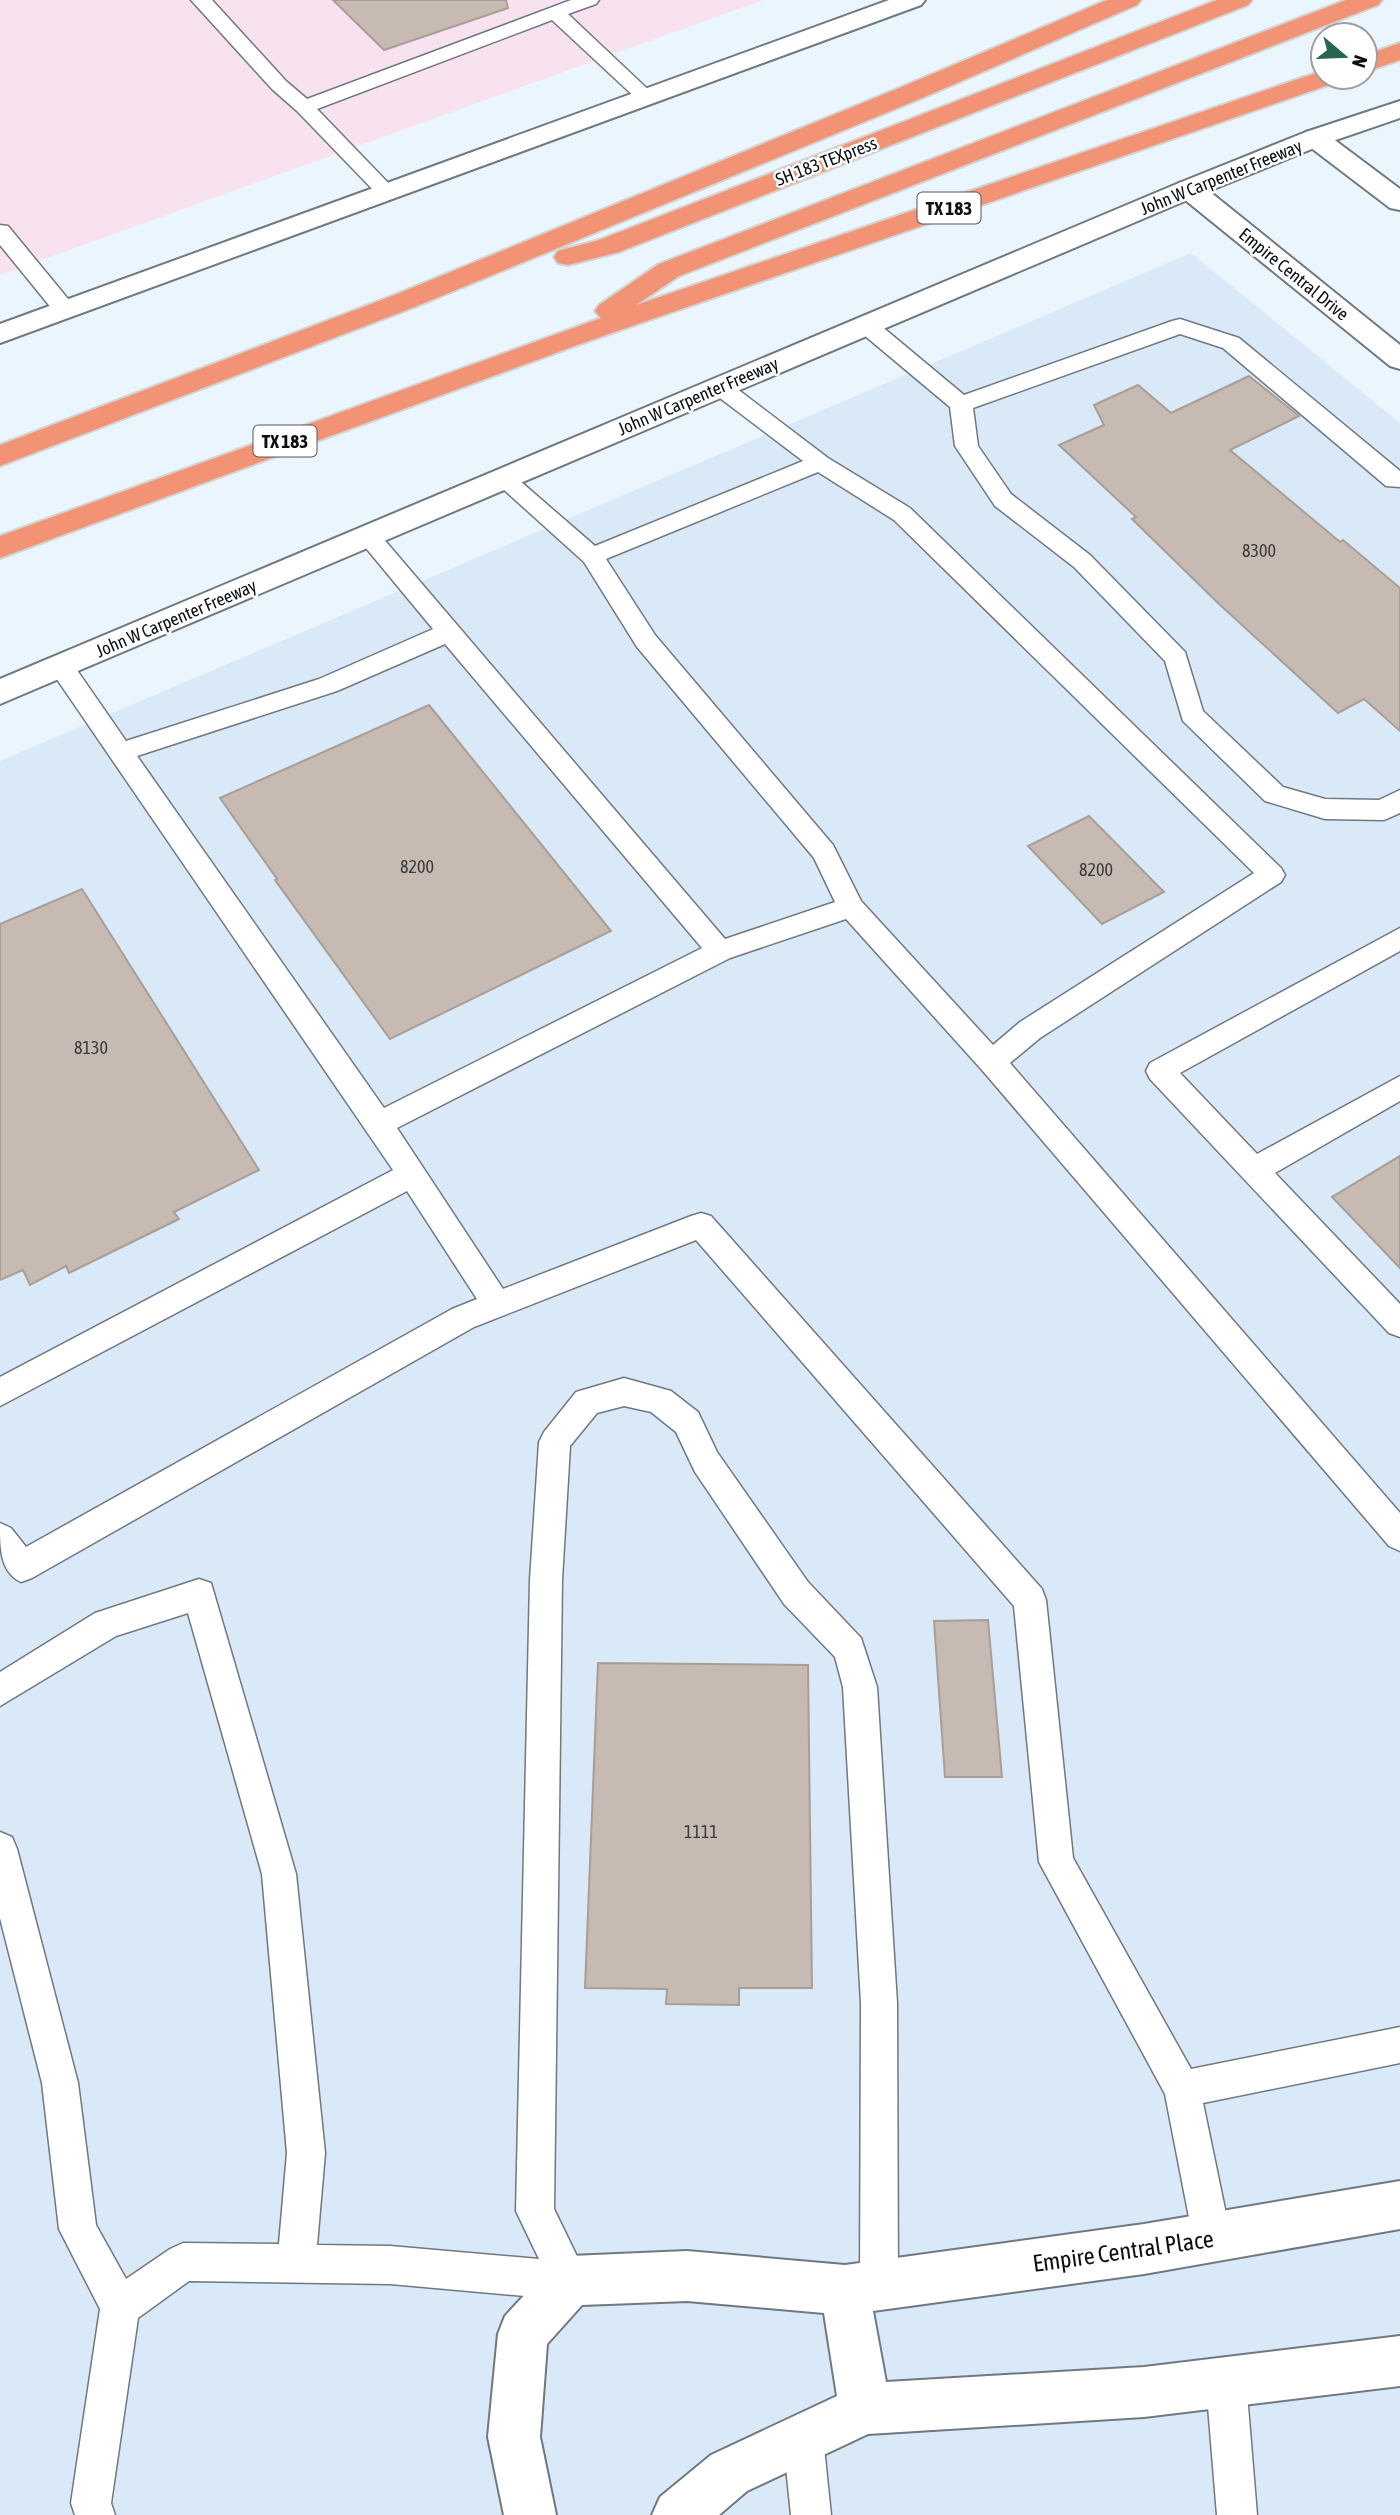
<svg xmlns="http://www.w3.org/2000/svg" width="1400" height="2515" font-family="'Asap Condensed',sans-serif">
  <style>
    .commercial { fill: #f8e2f0 }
    .built { fill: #dae9f8 }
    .building { fill: #c6bab3; stroke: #a99e97; stroke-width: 2 }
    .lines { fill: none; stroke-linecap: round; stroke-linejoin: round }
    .service-casing { stroke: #707880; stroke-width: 3 }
    .minor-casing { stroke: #707880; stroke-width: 4 }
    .tertiary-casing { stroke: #707880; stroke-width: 4 }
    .secondary-casing { stroke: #707880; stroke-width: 4 }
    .motorway-casing { stroke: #d3d4d4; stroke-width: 4 }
    .service { fill: #fff; fill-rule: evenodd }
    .minor { fill: #fff; fill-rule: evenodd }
    .tertiary { fill: #fff; fill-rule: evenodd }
    .secondary { fill: #fff; fill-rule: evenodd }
    .motorway { fill: #f39375; fill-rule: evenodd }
    .labels { text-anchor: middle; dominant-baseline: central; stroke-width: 5; stroke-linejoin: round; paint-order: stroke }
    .far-street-label { font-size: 18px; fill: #0c0f12; stroke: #fff }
    .number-label { font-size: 18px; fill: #3a3a3a }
    .shield { fill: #fff; stroke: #555759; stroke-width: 2 }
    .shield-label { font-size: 19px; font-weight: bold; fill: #0c0f12 }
    .near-street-label { font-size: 24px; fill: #0c0f12; stroke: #fff }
  </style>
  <rect width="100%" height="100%" fill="#ebf5fe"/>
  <!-- commercial -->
  <path class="commercial" d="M0,0h763l-763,275z"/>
  <!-- built -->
  <path class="built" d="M1191,253l209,170v2092h-1400v-1754z"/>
  <!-- building -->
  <path class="building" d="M333,0h173l2,8 -124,42z
    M1249,376l50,40 -69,34 110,92 3,-2 57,48v143l-36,-32 -26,14 -120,-110 -86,-84 4,-2 -77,-72 45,-20 -10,-20 44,-20 33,28z
    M429,705l182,226 -221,108 -115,-159 2,-1 -57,-81z
    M1089,816l75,76 -62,32 -74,-78z
    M82,889l177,281 -85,42 5,7 -110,54 -3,-7 -36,19 -7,-15 -23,10v-356z
    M1400,1156v112l-68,-71z
    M988,1620l14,157h-57l-11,-156z
    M598,1663l210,2 4,323h-73v17l-73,-1 1,-15 -82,-1z"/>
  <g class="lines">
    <defs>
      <path id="service" d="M191,0h21l74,81 21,18 264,-99h28l-3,4 -28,10 88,83 -3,4h-14l-87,-81 -235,89 76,79 3,4 -3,4h-14l-82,-85 -25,-22z
        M0,225l8,1 65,79 3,5 -3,5h-16l-57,-70z
        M866,318l8,2 90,75 208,-74 8,-2 59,19 161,133v16l-14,-1 -163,-138 -43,-14 -207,74 5,38 33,48 79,61 95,97 18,59 80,76 42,12 54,1 21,-10v23l-16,7 -59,-1 -60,-18 -82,-80 -18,-60 -91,-94 -79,-61 -40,-60 -5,-39 -92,-77 -3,-5 3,-5z
        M720,380l8,2 100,76 82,50 371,360 4,7 -4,7 -241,156 -30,25 390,450v38l-11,-5 -407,-476 -136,-151 -116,39 -333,170 106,161 188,-73 10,-3 10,3 331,373 4,11 27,258 118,211 209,-42v36l-197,40 28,135 -6,13 -13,6 -13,-6 -6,-13 -28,-144 -126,-232 -25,-256 -318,-366 -222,87 -442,251 -11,4c-21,-10 -21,-34 -21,-59l11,5 15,19 426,-238 25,-10 -70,-108 -407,215v-29l393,-207 -341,-498 -3,-6 3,-6 9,-3 9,3 56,81 193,-62 114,-50 -77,-93 4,-6 8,-2 8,2 349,409 110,-37 -21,-44 -177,-211 -53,-85 -92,-83 4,-5 8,-3 8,3 83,72 208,-85 -91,-69 -3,-5 3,-5zM818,472l76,48 360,353 -234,149 -27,23 -132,-144 -28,-56 -178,-210 -49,-76zM445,644l257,304 -318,160 -247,-352 200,-65z
        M1400,928v23l-220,122 77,81 143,-78v25l-125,72 125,131v33l-11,-4 -239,-254 -4,-8 4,-8z
        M624,1378l47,13 27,21 19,40 91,130 53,56 16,49 20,316 1,283 -5,14 -14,5 -14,-5 -5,-14 1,-283 -18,-316 -8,-30 -51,-53 -89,-132 -19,-40 -25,-20 -27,-6 -27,7 -27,33 -8,134 -8,629 35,72 -5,14 -14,5 -180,-16 -201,-3 -51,37 -27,185 4,12h-40l-4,-12 29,-194 -41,-80 -17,-146 -42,-165v-86l12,5 5,12 61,234 18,142 30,54 44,-30 13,-6 96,1 8,-91 -25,-279 -74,-261 -72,23 -116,70v-34l95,-59 104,-34 12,4 85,291 29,279 -8,92 73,1 149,13 -23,-48 14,-631 9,-138 5,-10 32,-40z
        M1226,2362l14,6 6,14 11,133h-40l-11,-133 6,-14z
        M803,2418l14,6 6,14 8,77h-40l-8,-77 6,-14z"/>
      <path id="minor" d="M1400,2181v48l-256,45 -271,37 13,71 258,-15 256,-31v50l-256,31 -276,17 -121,57 -28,24h-67l8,-18 51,-42 126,-59 -13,-83 -137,-12 -105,4 -35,39 -7,93 16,78h-52l-16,-78 10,-103 7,-18 48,-52 17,-8 117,-5 158,14 299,-41z"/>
      <path id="tertiary" d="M1315,130l9,2 76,57v21l-10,-2 -84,-64 -4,-6 4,-6z
        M1189,181l10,2 201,162v24l-10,-3 -211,-171 -4,-6 4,-6z"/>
      <path id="secondary" d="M889,0h36l-4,5 -921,338v-19z
        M1400,101v17l-76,26 -125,51 -1199,509v-25l1179,-496 127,-51z"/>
      <path id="motorway" d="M1107,0h34l-4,5 -215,93 -505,208 -417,160v-21l397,-151 507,-208z
        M1217,0h35l-4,5 -629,247 -51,13 -10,-2 -4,-6 4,-6 41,-11z
        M1346,0h36l-4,5 -699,271 -43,29 683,-233 4,-2v7h18l-4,5 -757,262 -580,214v-22l601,-218 -6,-7 4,-6 60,-41z
        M1400,43v17l-35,12v-17z"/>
    </defs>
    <!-- service casing -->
    <use href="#service" class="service-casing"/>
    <!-- minor casing -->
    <use href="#minor" class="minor-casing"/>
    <!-- tertiary casing -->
    <use href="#tertiary" class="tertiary-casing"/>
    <!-- secondary casing -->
    <use href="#secondary" class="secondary-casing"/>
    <!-- motorway casing -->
    <use href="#motorway" class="motorway-casing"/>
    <!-- service -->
    <use href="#service" class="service"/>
    <!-- minor -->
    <use href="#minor" class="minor"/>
    <!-- tertiary -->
    <use href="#tertiary" class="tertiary"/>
    <!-- secondary -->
    <use href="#secondary" class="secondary"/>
    <!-- motorway -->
    <use href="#motorway" class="motorway"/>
  </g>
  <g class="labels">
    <!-- far-street labels -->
    <g class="far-street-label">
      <text transform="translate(826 161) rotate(-21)">SH 183 TEXpress</text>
      <text transform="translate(1221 177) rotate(-22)">John W Carpenter Freeway</text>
      <text transform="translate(1294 274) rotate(39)">Empire Central Drive</text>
      <text transform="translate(698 396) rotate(-23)">John W Carpenter Freeway</text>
      <text transform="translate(176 618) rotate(-23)">John W Carpenter Freeway</text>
    </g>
    <!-- number labels -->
    <g class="number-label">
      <text x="1259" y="550">8300</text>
      <text x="417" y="866">8200</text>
      <text x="1096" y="869">8200</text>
      <text x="91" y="1047">8130</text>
      <text x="701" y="1831">1111</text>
    </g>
    <!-- shield labels -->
    <g class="shield">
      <rect x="917.5" y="192.5" width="63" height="31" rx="5"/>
      <rect x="253.5" y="425.5" width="63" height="31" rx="5"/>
    </g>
    <g class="shield-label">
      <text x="949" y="208">TX 183</text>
      <text x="285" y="441">TX 183</text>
    </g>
    <!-- near-street labels -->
    <g class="near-street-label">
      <text transform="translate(1123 2251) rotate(-8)">Empire Central Place</text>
    </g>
  </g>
  <!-- north arrow -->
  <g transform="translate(1344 56) rotate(109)"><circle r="33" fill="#ffffff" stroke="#9e9fa0" stroke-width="2"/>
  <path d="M0-5L12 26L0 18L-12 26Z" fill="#286653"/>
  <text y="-10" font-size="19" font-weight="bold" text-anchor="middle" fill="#0c0f12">N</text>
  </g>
</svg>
